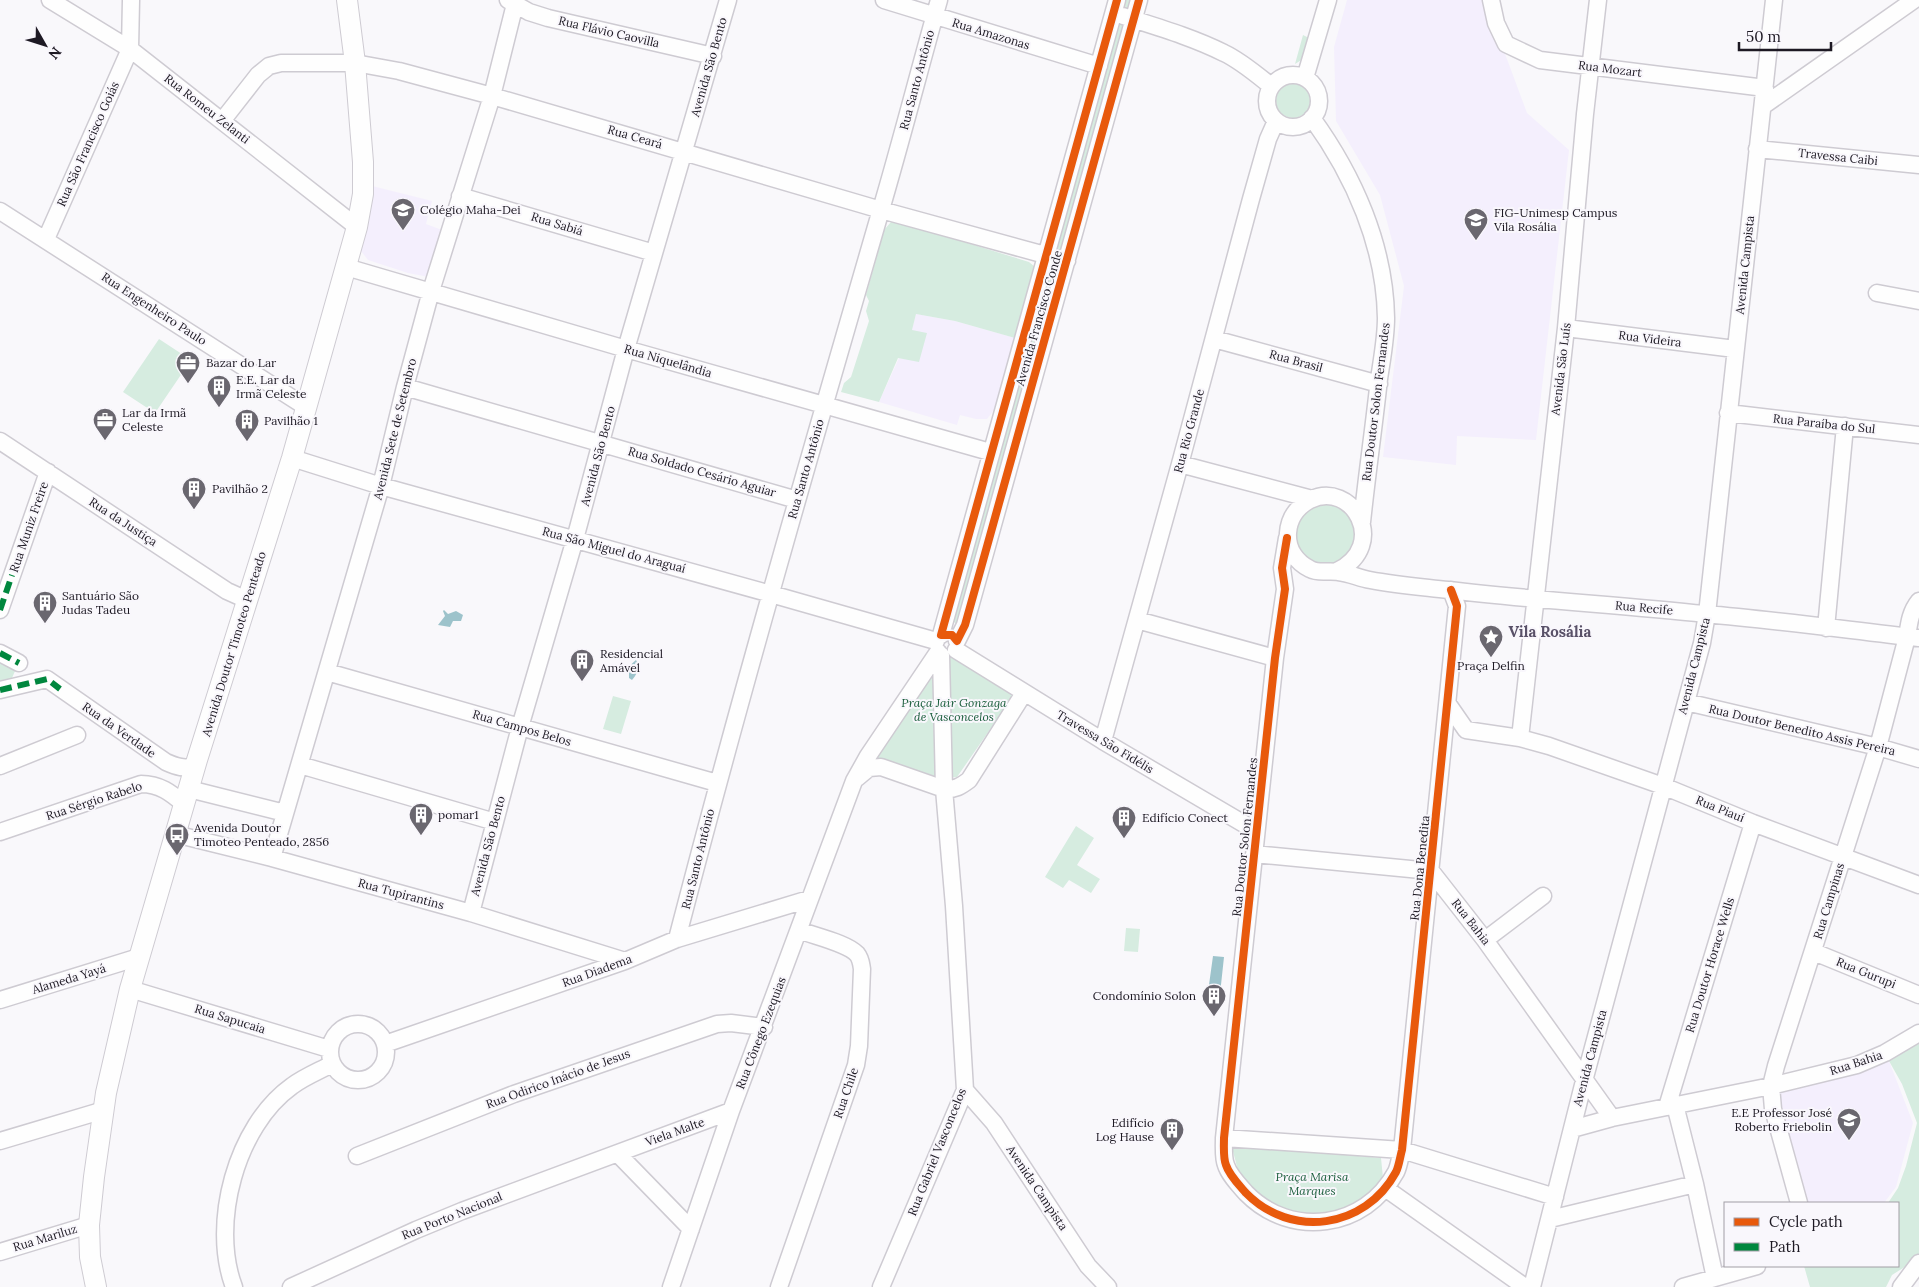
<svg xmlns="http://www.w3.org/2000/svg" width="1919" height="1287" viewBox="0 0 1919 1287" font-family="Lora,serif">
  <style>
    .built { fill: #f4effd }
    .green { fill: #d6ece0 }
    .water { fill: #9dc3cb }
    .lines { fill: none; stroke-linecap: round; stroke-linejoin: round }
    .minor-casing { stroke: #cecbd2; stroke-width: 19 }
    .major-casing { stroke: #cecbd2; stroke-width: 22 }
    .minor { stroke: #fefefe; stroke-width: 16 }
    .major { stroke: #fefefe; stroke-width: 20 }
    .quiet { stroke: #00873e; stroke-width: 6; stroke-dasharray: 12 6; stroke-linecap: butt }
    .cycleway-casing { stroke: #f9f7fc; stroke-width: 11 }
    .cycleway { stroke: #e8590c; stroke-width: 8 }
    .labels { text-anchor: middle; stroke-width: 4; stroke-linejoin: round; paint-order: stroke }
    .street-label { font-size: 12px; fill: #1d1923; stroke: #f9f7fc }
    .poi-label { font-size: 12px; fill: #1d1923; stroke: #f9f7fc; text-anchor: start }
    .park-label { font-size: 12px; font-style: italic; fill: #195d3b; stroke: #f9f7fc }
    .quarter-label { font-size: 15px; font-weight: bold; fill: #595168; stroke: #f9f7fc }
  </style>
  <rect width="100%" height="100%" fill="#f9f8fb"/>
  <path class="built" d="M1347 0H1485L1527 113 1569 150 1536 440 1457 436 1456 465 1383 457 1404 286 1380 195 1336 121 1334 47Z
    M372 186 432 201 426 224 442 230 429 277 408 273 368 260 361 251Z
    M916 314 955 321 1015 338 994 410 987 419H976L960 415 957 425 879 402 899 358 904 359Z
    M1889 1061 1913 1123 1896 1187 1884 1203H1806L1779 1094 1785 1090 1861 1073Z"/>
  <path class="green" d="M1123 0H1134L958 625 950 619Z
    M1303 35 1309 38 1303 59 1295 64Z
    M1276 101a17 17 0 1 1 34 0a17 17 0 1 1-34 0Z
    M891 222 903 223 1029 262 1035 267 1015 338 955 321 916 314 912 330 927 333 919 362 898 358 879 402 841 392 844 383 851 377 869 321 866 311 869 301 866 295 884 230Z
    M159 339 191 360 155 413 123 392Z
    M1331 500 1358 522 1353 556 1324 570 1296 554C1292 510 1291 516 1331 500Z
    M954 656 1014 695 957 777 927 780 871 761 937 659Z
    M0 658 12 665 15 671 12 678 0 683Z
    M613 696 631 701 621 734 603 729Z
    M1076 826 1094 838 1077 865 1100 879 1091 893 1069 880 1063 888 1045 877Z
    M1126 928 1140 929 1138 952 1124 951Z
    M1919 1039V1258L1892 1275 1886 1287H1810L1804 1266H1898V1203H1888L1898 1188 1906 1166 1917 1123 1902 1084 1889 1061Z
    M1231 1145 1381 1158 1383 1178C1367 1198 1338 1217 1311 1216 1306 1216 1301 1213 1296 1212 1276 1206 1258 1198 1244 1181 1237 1173 1235 1156 1231 1145Z"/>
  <path class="water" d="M444 610 448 614 456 611 463 615 461 621H453L450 627 438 625 445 616 443 611Z
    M636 660C640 668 638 673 632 680L629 678C629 670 629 665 636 660Z
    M1213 956 1224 957 1220 994 1208 992Z"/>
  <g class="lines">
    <defs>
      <path id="minor" d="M50 0 130 49 357 227
        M508 0 529 12 548 18 713 56
        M884 0 1099 66
        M1491 0 1496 23 1506 44 1540 60 1765 88
        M1123 16C1157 27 1192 37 1224 53 1241 61 1256 74 1271 86
        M1267 101a26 26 0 1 1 52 0a26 26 0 1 1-52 0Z
        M1305 78 1328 0
        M1763 106 1914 0
        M1312 118C1354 176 1385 246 1386 318 1386 338 1382 359 1379 379 1374 426 1367 474 1362 522
        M222 121 258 75 269 66 281 63H355L399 71 492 96 881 210 1067 261
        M1757 149 1919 165
        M460 196 654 253
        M0 211 306 407
        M46 239 130 49 131 0
        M346 267 626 349 990 452
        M1877 293 1919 301
        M1566 328 1735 349
        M1214 339 1379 384
        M405 387 797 500
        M1728 413 1919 435
        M0 441 227 591 247 600
        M292 458 381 486 771 594 936 641
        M1180 464 1312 499
        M1287 538 1282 568 1285 589 1275 658 1224 1138C1224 1146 1223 1158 1226 1165 1229 1175 1239 1185 1246 1193 1291 1239 1365 1229 1396 1172 1399 1166 1400 1157 1402 1150L1457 606 1451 590
        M1337 571C1390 545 1352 479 1310 500 1297 507 1289 518 1288 533 1287 549 1296 562 1310 569 1319 574 1328 570 1338 572 1349 573 1359 578 1370 580 1396 585 1422 587 1448 590 1534 600 1619 605 1705 614 1776 620 1848 630 1919 638
        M0 610 48 472
        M1137 620 1275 658
        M1826 628 1845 426
        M941 635 1117 0
        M957 641 965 625 986 550 1139 0
        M956 650 1103 741 1256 831
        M0 653 19 663
        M327 672 717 783
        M0 690 47 679 166 762C177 767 184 769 196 766
        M1686 702 1878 747 1919 759
        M1448 704 1466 730 1520 738 1549 746 1663 786 1753 823 1919 885
        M1520 738 1566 328 1585 114 1598 0
        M1103 741 1180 464 1251 199 1268 139 1276 121
        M300 765 495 822
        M0 766 77 735
        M857 778 869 768 881 767 944 789C955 790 961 786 969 780L1024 693
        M189 789 285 813
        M0 832 141 784C160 784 171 793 184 804
        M175 834 272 858 471 913 625 961
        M1254 854 1431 871 1485 940 1612 1118
        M272 858 381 486 405 387 431 291 492 96 516 0
        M471 913 520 727 575 539 626 349 728 0
        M677 939C740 696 810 454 880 213 901 142 919 71 939 0
        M1485 940 1543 896
        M1814 952 1919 995
        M130 989 329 1049
        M0 1000 139 957
        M330 1052a28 28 0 1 1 56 0a28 28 0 1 1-56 0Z
        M385 1044 625 961 677 939 809 899
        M965 1090 994 1123 1088 1266 1108 1287
        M1675 1105 1695 1184 1715 1278
        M1667 1107 1753 823
        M1572 1129 1612 1118 1771 1086 1857 1065 1885 1053 1919 1033
        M1224 1138 1402 1150 1555 1197
        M0 1141 104 1110
        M618 1154 691 1229
        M357 1156 514 1094 717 1024 731 1023 764 1027
        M1385 1188 1525 1287
        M1799 1203 1773 1109 1771 1086 1776 1066 1878 747 1907 637C1909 624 1910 612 1919 601
        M1550 1219 1695 1184
        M0 1252 89 1225
        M234 1287C210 1224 236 1126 292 1086 304 1077 319 1071 332 1064
        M291 1287 416 1230 462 1211 731 1111
        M671 1287 731 1111 854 781 868 756 938 652
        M779 1287 856 1065 859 1046 862 969C861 963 861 959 857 954 847 943 814 936 799 930
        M881 1287 965 1090 954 906 944 789 941 655
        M1532 1287 1584 1081 1702 643 1707 614 1774 0
        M1683 1287 1757 1266
        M1901 1287 1919 1263"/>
      <path id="major" d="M96 1287 90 1257 89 1225 94 1177 106 1093 130 989 197 760 292 458 357 227 363 194V162L355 63 347 0"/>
    </defs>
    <use href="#minor" class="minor-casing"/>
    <use href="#major" class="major-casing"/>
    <use href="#minor" class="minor"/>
    <use href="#major" class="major"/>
    <path class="quiet" d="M0 610 12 575
      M0 653 19 663
      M0 690 47 679 60 689"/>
    <defs>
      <path id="cycleway" d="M1117 0 941 635H952L957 641 965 625 986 550 1139 0
        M1287 538 1282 568 1285 589 1275 658 1224 1138C1224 1146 1223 1158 1226 1165 1229 1175 1239 1185 1246 1193 1291 1239 1365 1229 1396 1172 1399 1166 1400 1157 1402 1150L1457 606 1451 590"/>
    </defs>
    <use href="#cycleway" class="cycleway-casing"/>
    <use href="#cycleway" class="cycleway"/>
  </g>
  <defs>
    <symbol id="school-pin" viewBox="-11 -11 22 30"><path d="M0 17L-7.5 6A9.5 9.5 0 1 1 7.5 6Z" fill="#6a676f" stroke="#f9f7fc"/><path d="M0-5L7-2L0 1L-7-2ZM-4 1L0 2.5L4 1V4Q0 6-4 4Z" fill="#fff"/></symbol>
    <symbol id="university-pin" viewBox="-11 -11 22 30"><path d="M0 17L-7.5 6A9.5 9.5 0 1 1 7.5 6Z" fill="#6a676f" stroke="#f9f7fc"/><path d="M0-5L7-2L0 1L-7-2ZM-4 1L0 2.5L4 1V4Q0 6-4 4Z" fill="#fff"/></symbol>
    <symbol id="office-pin" viewBox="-11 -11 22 30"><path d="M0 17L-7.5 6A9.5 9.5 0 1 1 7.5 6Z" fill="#6a676f" stroke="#f9f7fc"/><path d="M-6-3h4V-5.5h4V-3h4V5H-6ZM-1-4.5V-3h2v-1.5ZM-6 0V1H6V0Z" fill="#fff"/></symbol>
    <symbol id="building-pin" viewBox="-11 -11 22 30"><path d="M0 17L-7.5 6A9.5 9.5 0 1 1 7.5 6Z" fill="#6a676f" stroke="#f9f7fc"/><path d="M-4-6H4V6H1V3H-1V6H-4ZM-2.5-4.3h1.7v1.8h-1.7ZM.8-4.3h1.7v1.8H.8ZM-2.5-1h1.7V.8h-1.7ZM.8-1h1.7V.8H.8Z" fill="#fff"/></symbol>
    <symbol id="sight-pin" viewBox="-11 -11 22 30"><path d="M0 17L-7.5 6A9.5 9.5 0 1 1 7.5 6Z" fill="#6a676f" stroke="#f9f7fc"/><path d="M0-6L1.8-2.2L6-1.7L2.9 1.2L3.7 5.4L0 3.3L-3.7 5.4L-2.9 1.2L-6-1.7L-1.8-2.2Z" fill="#fff"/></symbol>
    <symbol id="bus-pin" viewBox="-11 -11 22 30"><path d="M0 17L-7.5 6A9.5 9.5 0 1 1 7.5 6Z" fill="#6a676f" stroke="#f9f7fc"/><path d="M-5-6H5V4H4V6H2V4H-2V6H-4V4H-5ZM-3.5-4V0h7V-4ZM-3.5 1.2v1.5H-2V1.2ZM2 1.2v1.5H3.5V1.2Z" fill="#fff"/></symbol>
  </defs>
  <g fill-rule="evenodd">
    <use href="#school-pin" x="389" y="196" width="28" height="38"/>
    <use href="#university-pin" x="1462" y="206" width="28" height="38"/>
    <use href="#office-pin" x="174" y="349" width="28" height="38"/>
    <use href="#building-pin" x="205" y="373" width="28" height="38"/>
    <use href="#office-pin" x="91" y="406" width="28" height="38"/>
    <use href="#building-pin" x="233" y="407" width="28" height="38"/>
    <use href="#building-pin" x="180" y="475" width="28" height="38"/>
    <use href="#building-pin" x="31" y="589" width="28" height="38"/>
    <use href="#sight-pin" x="1477" y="623" width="28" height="38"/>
    <use href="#building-pin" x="568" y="647" width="28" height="38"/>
    <use href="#building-pin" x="407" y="801" width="28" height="38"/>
    <use href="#building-pin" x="1110" y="804" width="28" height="38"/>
    <use href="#bus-pin" x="163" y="821" width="28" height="38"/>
    <use href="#building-pin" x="1200" y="982" width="28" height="38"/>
    <use href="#school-pin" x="1835" y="1106" width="28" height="38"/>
    <use href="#building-pin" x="1158" y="1116" width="28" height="38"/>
  </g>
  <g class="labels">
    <g class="street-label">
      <text transform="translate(609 32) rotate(13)" y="4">Rua Flávio Caovilla</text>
      <text transform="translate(991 34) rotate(17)" y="4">Rua Amazonas</text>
      <text transform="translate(709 67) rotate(-74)" y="4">Avenida São Bento</text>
      <text transform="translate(1610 69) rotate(7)" y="4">Rua Mozart</text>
      <text transform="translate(917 80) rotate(-75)" y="4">Rua Santo Antônio</text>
      <text transform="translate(207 109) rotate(38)" y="4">Rua Romeu Zelanti</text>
      <text transform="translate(635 137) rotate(16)" y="4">Rua Ceará</text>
      <text transform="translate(88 144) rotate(-66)" y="4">Rua São Francisco Goiás</text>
      <text transform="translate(1838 157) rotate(6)" y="4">Travessa Caibi</text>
      <text transform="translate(557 224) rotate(17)" y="4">Rua Sabiá</text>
      <text transform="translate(1745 265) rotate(-84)" y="4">Avenida Campista</text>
      <text transform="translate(154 309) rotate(33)" y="4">Rua Engenheiro Paulo</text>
      <text transform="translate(1039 318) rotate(-74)" y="4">Avenida Francisco Conde</text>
      <text transform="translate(1650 339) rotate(7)" y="4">Rua Videira</text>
      <text transform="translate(668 361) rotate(16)" y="4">Rua Niquelândia</text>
      <text transform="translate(1296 361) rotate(15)" y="4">Rua Brasil</text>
      <text transform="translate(1561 369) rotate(-83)" y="4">Avenida São Luís</text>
      <text transform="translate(1376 402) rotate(-83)" y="4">Rua Doutor Solon Fernandes</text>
      <text transform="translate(1824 424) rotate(6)" y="4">Rua Paraíba do Sul</text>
      <text transform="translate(395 429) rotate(-76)" y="4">Avenida Sete de Setembro</text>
      <text transform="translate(1189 431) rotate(-75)" y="4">Rua Rio Grande</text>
      <text transform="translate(598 456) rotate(-75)" y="4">Avenida São Bento</text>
      <text transform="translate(806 469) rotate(-74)" y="4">Rua Santo Antônio</text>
      <text transform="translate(702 472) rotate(16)" y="4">Rua Soldado Cesário Aguiar</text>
      <text transform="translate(123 522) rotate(33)" y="4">Rua da Justiça</text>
      <text transform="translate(29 527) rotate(-71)" y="4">Rua Muniz Freire</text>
      <text transform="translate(614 550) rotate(15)" y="4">Rua São Miguel do Araguaí</text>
      <text transform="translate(1644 608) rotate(5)" y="4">Rua Recife</text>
      <text transform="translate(234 644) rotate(-73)" y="4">Avenida Doutor Timoteo Penteado</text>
      <text transform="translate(1694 666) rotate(-76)" y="4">Avenida Campista</text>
      <text transform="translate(522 728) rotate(16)" y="4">Rua Campos Belos</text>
      <text transform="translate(119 730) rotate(35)" y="4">Rua da Verdade</text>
      <text transform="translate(1802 730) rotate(13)" y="4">Rua Doutor Benedito Assis Pereira</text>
      <text transform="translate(1105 742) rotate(31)" y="4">Travessa São Fidélis</text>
      <text transform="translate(94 801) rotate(-18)" y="4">Rua Sérgio Rabelo</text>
      <text transform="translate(1720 809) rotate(22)" y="4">Rua Piauí</text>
      <text transform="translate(1245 837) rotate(-84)" y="4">Rua Doutor Solon Fernandes</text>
      <text transform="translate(488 846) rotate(-75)" y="4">Avenida São Bento</text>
      <text transform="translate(698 859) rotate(-76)" y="4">Rua Santo Antônio</text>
      <text transform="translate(1420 868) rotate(-84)" y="4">Rua Dona Benedita</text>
      <text transform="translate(401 894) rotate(15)" y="4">Rua Tupirantins</text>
      <text transform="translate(1829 901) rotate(-73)" y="4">Rua Campinas</text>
      <text transform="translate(1471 922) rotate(52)" y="4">Rua Bahia</text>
      <text transform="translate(1710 965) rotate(-73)" y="4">Rua Doutor Horace Wells</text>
      <text transform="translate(597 971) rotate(-20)" y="4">Rua Diadema</text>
      <text transform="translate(1866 973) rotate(22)" y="4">Rua Gurupi</text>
      <text transform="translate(69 979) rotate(-17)" y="4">Alameda Yayá</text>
      <text transform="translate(230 1019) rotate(17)" y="4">Rua Sapucaia</text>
      <text transform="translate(761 1033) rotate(-69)" y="4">Rua Cônego Ezequias</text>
      <text transform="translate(1590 1058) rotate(-75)" y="4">Avenida Campista</text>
      <text transform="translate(1856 1063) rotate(-18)" y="4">Rua Bahia</text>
      <text transform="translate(558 1079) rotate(-20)" y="4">Rua Odirico Inácio de Jesus</text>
      <text transform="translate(846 1093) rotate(-71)" y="4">Rua Chile</text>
      <text transform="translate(675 1132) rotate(-20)" y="4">Viela Malte</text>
      <text transform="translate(937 1152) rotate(-68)" y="4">Rua Gabriel Vasconcelos</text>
      <text transform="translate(1037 1188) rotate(56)" y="4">Avenida Campista</text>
      <text transform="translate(452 1216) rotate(-22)" y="4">Rua Porto Nacional</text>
      <text transform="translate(45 1238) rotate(-17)" y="4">Rua Mariluz</text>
    </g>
    <g class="poi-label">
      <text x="420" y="214">Colégio Maha-Dei</text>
      <text x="1494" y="217">FIG-Unimesp Campus<tspan x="1494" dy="14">Vila Rosália</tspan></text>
      <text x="206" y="367">Bazar do Lar</text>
      <text x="236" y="384">E.E. Lar da<tspan x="236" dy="14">Irmã Celeste</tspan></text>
      <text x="122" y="417">Lar da Irmã<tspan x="122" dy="14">Celeste</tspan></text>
      <text x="264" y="425">Pavilhão 1</text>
      <text x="212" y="493">Pavilhão 2</text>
      <text x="62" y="600">Santuário São<tspan x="62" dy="14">Judas Tadeu</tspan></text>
      <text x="600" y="658">Residencial<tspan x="600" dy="14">Amável</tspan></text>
      <text x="1491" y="670" text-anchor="middle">Praça Delfin</text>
      <text x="438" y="819">pomar1</text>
      <text x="1142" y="822">Edifício Conect</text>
      <text x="194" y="832">Avenida Doutor<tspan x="194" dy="14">Timoteo Penteado, 2856</tspan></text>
      <text x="1196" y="1000" text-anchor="end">Condomínio Solon</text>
      <text x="1832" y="1117" text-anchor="end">E.E Professor José<tspan x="1832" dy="14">Roberto Friebolin</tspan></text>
      <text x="1154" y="1127" text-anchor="end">Edifício<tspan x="1154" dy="14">Log Hause</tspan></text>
    </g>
    <g class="park-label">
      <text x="954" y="707">Praça Jair Gonzaga<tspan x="954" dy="14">de Vasconcelos</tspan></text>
      <text x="1312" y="1181">Praça Marisa<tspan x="1312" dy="14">Marques</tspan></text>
    </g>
    <g class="quarter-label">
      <text x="1550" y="637">Vila Rosália</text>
    </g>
  </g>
  <rect x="1724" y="1202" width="175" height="65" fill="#f9f7fc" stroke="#a19ea5"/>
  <rect x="1734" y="1218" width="25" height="8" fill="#e8590c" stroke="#a19ea5"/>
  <text x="1769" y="1227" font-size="15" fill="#1d1923">Cycle path</text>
  <rect x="1734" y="1243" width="25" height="8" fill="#00873e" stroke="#a19ea5"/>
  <text x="1769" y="1252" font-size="15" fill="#1d1923">Path</text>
  <g transform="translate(45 45) rotate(129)" stroke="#f9f7fc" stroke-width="4" paint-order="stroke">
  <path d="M0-4L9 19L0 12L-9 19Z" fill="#1d1923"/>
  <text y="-8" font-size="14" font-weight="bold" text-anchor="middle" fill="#1d1923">N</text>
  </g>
  <path d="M1739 42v8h92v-8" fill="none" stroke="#1d1923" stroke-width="2.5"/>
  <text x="1746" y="42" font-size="15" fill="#1d1923" stroke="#f9f7fc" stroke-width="4" paint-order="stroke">50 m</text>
</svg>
